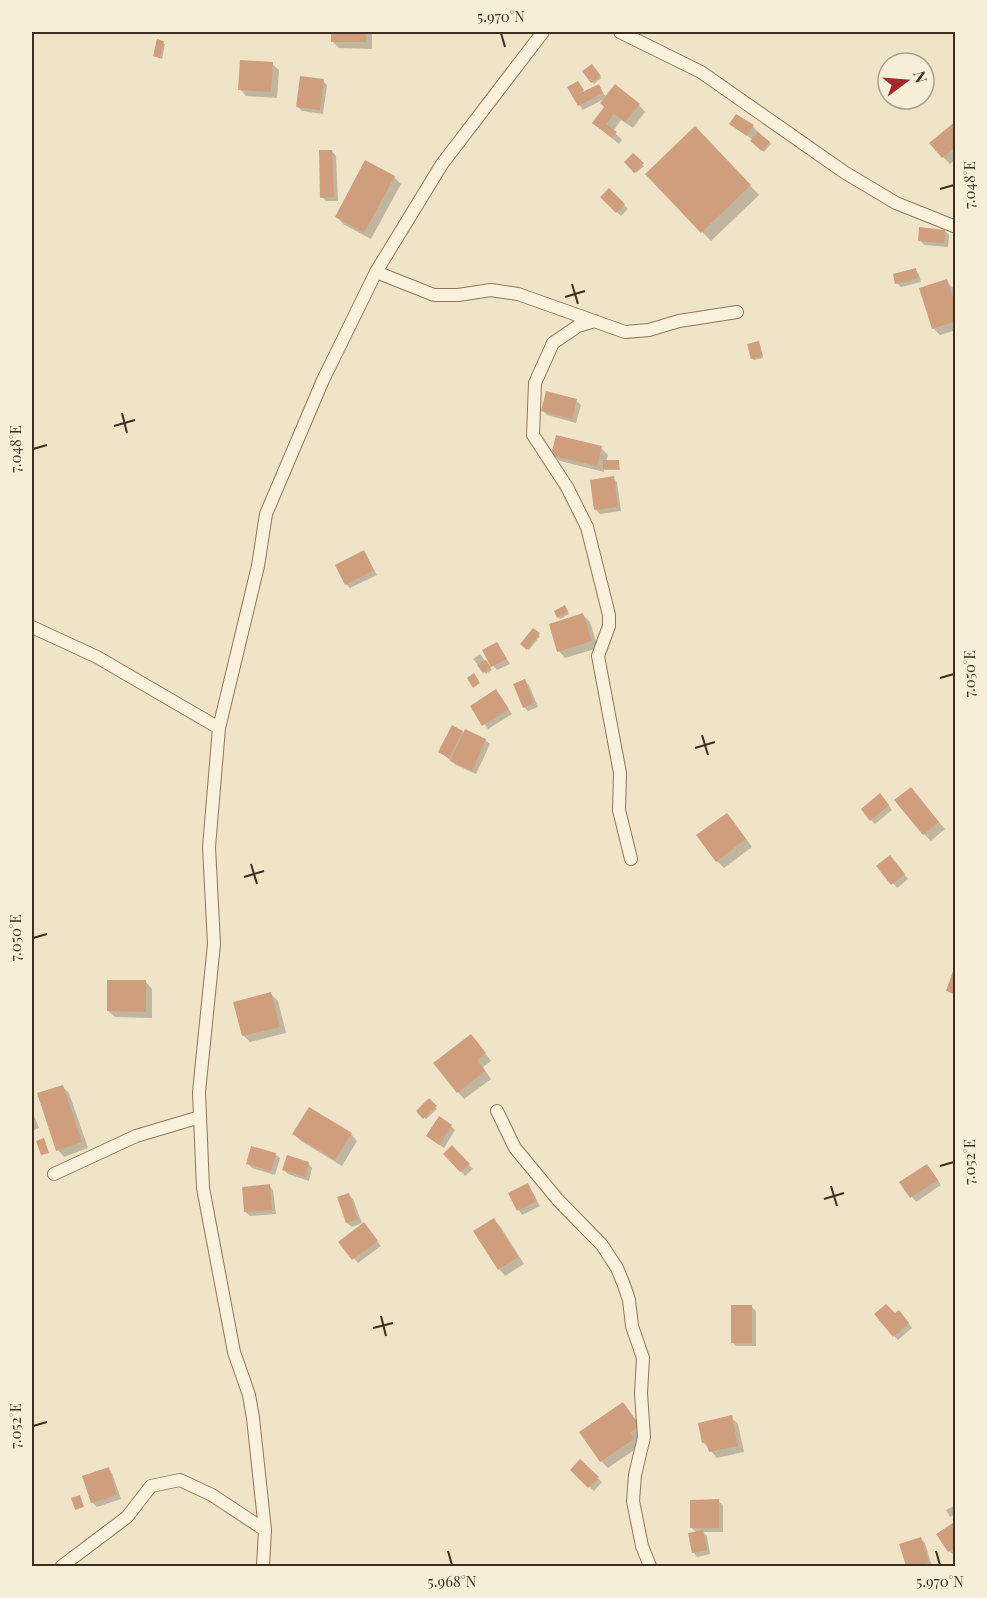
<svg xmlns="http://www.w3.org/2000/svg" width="987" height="1598" viewBox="0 0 987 1598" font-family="'Playfair Display',serif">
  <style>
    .shadow { fill: #0003 }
    .building { fill: #cf9f7d }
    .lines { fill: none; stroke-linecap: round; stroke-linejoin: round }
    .street-casing { stroke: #8d765c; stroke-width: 14 }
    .street { stroke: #faf1dc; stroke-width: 12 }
    .ticks { fill: none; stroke: #3d2e20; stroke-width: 2 }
    .neatline { fill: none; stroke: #3d2e20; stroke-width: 2 }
    .ticks-label { font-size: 15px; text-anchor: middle; fill: #3d2e20 }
  </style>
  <rect width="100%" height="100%" fill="#f0e4c8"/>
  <path class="shadow" d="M332 32H372V49L339 48 332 41Z
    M158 41 165 44 162 59 154 56Z
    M272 64 279 70 277 98 246 96 240 89Z
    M593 67 601 78 594 84 592 82Z
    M323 81 327 85 323 114 302 111 298 107Z
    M580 84 584 93 598 86 606 97 639 105 645 112 633 128 621 120 613 131 622 140 619 144 601 129 606 98 583 110 573 96Z
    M956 122V159L950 164 943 157Z
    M731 124 753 127 771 144 764 152 752 141 753 140Z
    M704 137 759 195 711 241 647 174Z
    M332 151 336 156 338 201H326L322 197Z
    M633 155 644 166 636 173 626 162Z
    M394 177 401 184 371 239 343 224 337 217Z
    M609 190 628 209 621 216 602 197Z
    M945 231 949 235 948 247 924 245 920 240Z
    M915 270 919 274 921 282 901 287 897 283Z
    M946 281 953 288 956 295V330L940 335 933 328Z
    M758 343 763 358 754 360 752 358Z
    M576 401 581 405 576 423 547 415 543 411Z
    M601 448 608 455 606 462H619L620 470H604V472L560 461 553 454Z
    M613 478 617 482 621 511 600 514 596 510Z
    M363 552 377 575 350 588 346 584Z
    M567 609 569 614 560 619 558 617Z
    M583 615 590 622 598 648 565 658 559 651Z
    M533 630 540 636 529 650 522 644Z
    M497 644 510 664 497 670 493 666Z
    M480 654 492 670 486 674 473 659Z
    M524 681 529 685 538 707 528 711 524 707Z
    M496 691 512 714 488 729 472 706Z
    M462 732 485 740 490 744 476 774 456 765 440 752Z
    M917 796 945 829 931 841 924 834Z
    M884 799 892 810 875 824 871 820Z
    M733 821 752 847 724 868 717 861Z
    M894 861 908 879 897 888 879 866Z
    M146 982 152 989V1018L115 1017 108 1011Z
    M271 994 278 1001 286 1033 250 1042 243 1035Z
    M477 1042 491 1061 483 1067 491 1079 464 1099 458 1092Z
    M62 1086 69 1093 88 1148 64 1157 58 1150Z
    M429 1100 437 1109 426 1119 418 1111Z
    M32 1111 39 1128 32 1131Z
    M451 1126 455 1130 444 1148 433 1140Z
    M294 1134H351L357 1141 342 1166 301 1141Z
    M452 1147 473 1169 465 1176 445 1154Z
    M275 1154 280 1158 275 1175 252 1168 248 1164Z
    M308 1163 312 1168 309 1181 288 1174 284 1170Z
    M931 1170 941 1185 916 1202 901 1183Z
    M528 1185 540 1206 522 1215 510 1194Z
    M269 1186 273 1190 276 1214 250 1216 245 1212Z
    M349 1195 353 1199 362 1223 352 1227 347 1223 339 1198Z
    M493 1219 500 1226 524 1264 505 1276 499 1269Z
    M368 1229 381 1246 358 1263 341 1242Z
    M752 1307 756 1311V1346H736L732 1342Z
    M895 1315 903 1316 912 1328 898 1340 894 1336Z
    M623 1404 646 1433 636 1440 640 1446 608 1468 601 1461Z
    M731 1417 738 1424 744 1452 717 1458 703 1442Z
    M580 1461 602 1482 594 1491 572 1470Z
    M108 1469 112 1473 121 1499 97 1507 92 1502Z
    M718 1501 723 1505V1532H703L707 1536 710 1554 697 1557 693 1552 697 1533 692 1528Z
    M956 1505V1514L950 1517 946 1510Z
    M956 1523V1554L954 1555 949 1551Z
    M920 1538 925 1543 932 1566H908L901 1545Z"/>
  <path class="building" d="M331 32H366V42H331Z
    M157 39 164 41 160 58 153 56Z
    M240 60 273 62 271 92 238 90Z
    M592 64 601 76 591 83 582 71Z
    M300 76 324 79 320 110 296 107Z
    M578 81 584 90 576 95 599 84 603 93 578 106 567 87Z
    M615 84 640 104 625 122 614 114 606 124 617 132 612 138 592 123 604 107 600 103Z
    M736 114 754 125 747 136 729 124Z
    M956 121V147L942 158 929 143Z
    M695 126 751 185 701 233 645 174Z
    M758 132 770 142 762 151 750 141Z
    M319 150H332L334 197 320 198Z
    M633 153 644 163 634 173 624 162Z
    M365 160 395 176 364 233 335 217Z
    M609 188 625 204 616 213 600 197Z
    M919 227 945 230 944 243 918 241Z
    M916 268 918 278 895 284 893 274Z
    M947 279 956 307V321L932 329 919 288Z
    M759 341 763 356 751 359 747 344Z
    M546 391 577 399 572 419 541 411Z
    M556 435 602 446 597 466 551 455Z
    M603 460H619V469H603Z
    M614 476 618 507 594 510 590 480Z
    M364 550 374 570 345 585 335 565Z
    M565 605 568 612 557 618 554 611Z
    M583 613 592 641 557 652 549 624Z
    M533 628 540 633 527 650 520 644Z
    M497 642 507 659 491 667 482 650Z
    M486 660 491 667 483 673 477 665Z
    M474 673 480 683 473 688 467 678Z
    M525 679 534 703 523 708 513 684Z
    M496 689 509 709 482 726 470 706Z
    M452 725 463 731 449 758 438 752Z
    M465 729 486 739 472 771 450 761Z
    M911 787 939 822 923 835 894 800Z
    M880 793 889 805 870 821 861 809Z
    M727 813 746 839 716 862 696 835Z
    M890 855 905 874 891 885 876 866Z
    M953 971 956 972V995L946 991Z
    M107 980H146V1012L107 1011Z
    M271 992 280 1027 242 1036 233 1002Z
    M471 1034 486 1053 477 1060 485 1071 457 1093 433 1063Z
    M63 1085 82 1142 56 1151 37 1093Z
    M429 1098 437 1106 423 1119 416 1111Z
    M309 1107 352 1133 335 1160 292 1134Z
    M439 1116 452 1125 439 1145 426 1136Z
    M44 1138 49 1153 41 1155 36 1141Z
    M452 1145 470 1164 460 1172 443 1154Z
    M251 1146 276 1153 271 1171 246 1164Z
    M287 1155 309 1162 305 1177 282 1170Z
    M927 1164 938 1180 910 1198 899 1182Z
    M528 1183 537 1201 517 1211 508 1193Z
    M270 1184 272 1210 244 1212 242 1187Z
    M349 1193 358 1219 346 1223 337 1197Z
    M494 1218 518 1257 498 1270 473 1231Z
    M364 1222 378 1241 352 1260 338 1242Z
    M886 1304 895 1313 899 1310 909 1323 893 1337 874 1314Z
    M731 1305H752V1343H731Z
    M623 1402 640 1426 630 1433 634 1439 600 1462 579 1432Z
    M732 1415 738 1446 709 1452 706 1442 702 1443 698 1423Z
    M580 1459 599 1477 588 1488 570 1470Z
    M109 1467 117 1495 91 1503 82 1476Z
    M80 1495 84 1507 75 1510 71 1498Z
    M719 1499V1528H690V1500Z
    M956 1521V1547L948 1552 936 1534Z
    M703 1530 707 1550 692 1553 688 1533Z
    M921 1537 929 1563 918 1566H906L899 1544Z"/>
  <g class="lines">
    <defs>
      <path id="street" d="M620 32 701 72 844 172 896 203 956 227
        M376 272 434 295H458L491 290 518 294 625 332 649 330 679 321 737 312
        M595 321 578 326 553 343 535 383 533 435 567 487 587 527 609 615V626L598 656 620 773 619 810 631 859
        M32 627 97 657 219 728
        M497 1111 515 1148 558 1200 602 1245 617 1268 624 1285 629 1300 632 1326 643 1358 641 1393 644 1437 635 1475 633 1501 642 1546 650 1566
        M54 1174 136 1136 200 1117
        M62 1566 127 1517 151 1486 180 1480 212 1495 265 1530
        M263 1566 265 1530 253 1418 249 1395 234 1352 203 1188 199 1092 214 944 209 847 219 728 258 566 266 514 323 380 376 272 442 164 543 32"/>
    </defs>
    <use href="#street" class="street-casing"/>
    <use href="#street" class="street"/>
  </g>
  <path class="ticks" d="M501 33 505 47M940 189 954 185M572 284 578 304M565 297 585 291M122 413 127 433M114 426 135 420M33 449 47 445M940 678 954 674M702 735 708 755M695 748 715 742M251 864 257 884M244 877 264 871M33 938 47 934M940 1166 954 1162M831 1186 837 1206M824 1199 844 1193M381 1316 386 1336M373 1328 393 1323M33 1426 47 1422M448 1551 452 1565M936 1551 940 1565"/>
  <rect width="987" height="1598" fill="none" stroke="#f7eed8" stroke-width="66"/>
  <g transform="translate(906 81) rotate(74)"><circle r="28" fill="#f7eed8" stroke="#ada18e" stroke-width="1.5"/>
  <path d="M0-4.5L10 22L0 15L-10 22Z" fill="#9e2a2b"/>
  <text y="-9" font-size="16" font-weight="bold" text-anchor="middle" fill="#3d2e20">N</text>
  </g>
  <rect x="33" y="33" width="921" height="1532" class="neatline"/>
  <g class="ticks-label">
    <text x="501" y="22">5.970°N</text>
    <text transform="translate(970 185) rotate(-90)" y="5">7.048°E</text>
    <text transform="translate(16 449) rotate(-90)" y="5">7.048°E</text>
    <text transform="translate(970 674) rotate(-90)" y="5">7.050°E</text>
    <text transform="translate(16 938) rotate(-90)" y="5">7.050°E</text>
    <text transform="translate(970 1162) rotate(-90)" y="5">7.052°E</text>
    <text transform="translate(16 1426) rotate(-90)" y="5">7.052°E</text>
    <text x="452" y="1587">5.968°N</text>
    <text x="940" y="1587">5.970°N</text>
  </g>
</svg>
